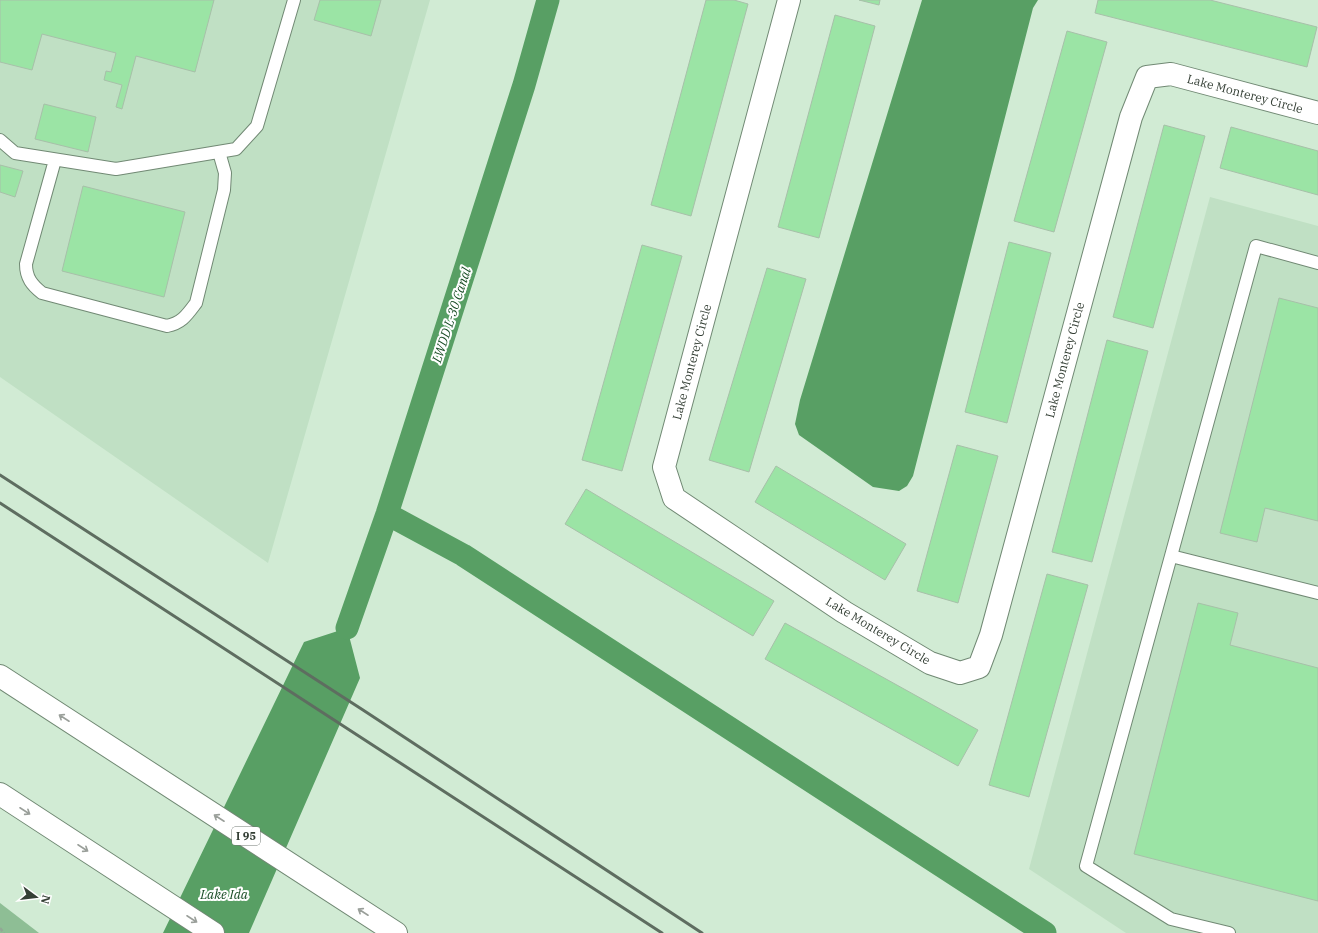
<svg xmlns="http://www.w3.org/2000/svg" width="1318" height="933" viewBox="0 0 1318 933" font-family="'IBM Plex Serif',serif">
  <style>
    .built { fill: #c0e0c4 }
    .green { fill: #8ebe95 }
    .water { fill: #589f64 }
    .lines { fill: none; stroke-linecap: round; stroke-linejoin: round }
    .canal { stroke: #589f64; stroke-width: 23 }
    .building { fill: #9be4a5; stroke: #a7c0a9 }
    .lane-casing { stroke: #718974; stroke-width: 14 }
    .street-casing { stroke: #718974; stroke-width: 24 }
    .highway-casing { stroke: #718974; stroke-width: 24 }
    .path { stroke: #93a796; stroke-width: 2.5; stroke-dasharray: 4 2; stroke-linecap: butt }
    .lane { stroke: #fff; stroke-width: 12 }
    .street { stroke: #fff; stroke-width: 22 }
    .highway { stroke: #fff; stroke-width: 22 }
    .rail { stroke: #5e6d60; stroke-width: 3 }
    .oneway { stroke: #9a9f9a }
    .labels { text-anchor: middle; stroke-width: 4; stroke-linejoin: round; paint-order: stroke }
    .shield { fill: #fff; stroke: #717972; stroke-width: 1 }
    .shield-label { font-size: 11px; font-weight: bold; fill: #343f35 }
    .street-label { font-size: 12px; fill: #343f35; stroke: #fff }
    .water-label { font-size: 13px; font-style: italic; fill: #174b23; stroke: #fff }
  </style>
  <rect width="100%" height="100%" fill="#d1ebd4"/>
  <path class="built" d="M0 0H430L268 563 0 377Z
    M1210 197 1318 226V933H1126L1029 869Z"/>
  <path class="green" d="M0 903 39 933H0Z"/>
  <path class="water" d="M922 0H1038L1033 8 913 476 907 486 899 491 873 487 799 435 795 424 800 400Z
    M347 628 360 678 249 933H163L304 642Z"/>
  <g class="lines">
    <path class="canal" d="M387 514 463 555 1045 933
      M347 628 387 514 524 85 548 0"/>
  </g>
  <path class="building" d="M0 0H214L195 72 136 56 122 109 116 107 122 85 104 80 106 71 111 72 116 53 42 34 32 70 0 62Z
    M320 0H381L371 36 314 20Z
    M706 0H734L748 4 691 216 651 205Z
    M859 0H880L879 5Z
    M1098 0H1210L1317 27 1307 67 1095 13Z
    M835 15 875 26 819 238 778 227Z
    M1067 31 1107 42 1054 232 1014 221Z
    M44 104 96 117 88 152 35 139Z
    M1164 125 1205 136 1153 328 1113 317Z
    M1231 127 1318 151V195L1220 168Z
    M0 165 23 171 15 197 0 192Z
    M83 186 185 212 164 297 62 271Z
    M1009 242 1051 253 1007 423 965 412Z
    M642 245 682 256 622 471 582 460Z
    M767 268 806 279 749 472 709 460Z
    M1279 298 1318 308V521L1265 508 1257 542 1220 533Z
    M1107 340 1148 351 1092 562 1052 552Z
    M957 445 998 456 958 603 917 591Z
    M776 466 906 544 885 580 755 502Z
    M586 489 774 601 753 636 565 524Z
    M1047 574 1088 585 1029 797 989 785Z
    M1198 603 1238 613 1230 645 1318 668V901L1134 854Z
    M785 623 978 730 958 766 765 659Z"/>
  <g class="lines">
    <defs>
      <path id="lane" d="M0 140 15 153 116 169 236 149 257 126 294 0
        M55 160 26 264C26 278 32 285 42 293L167 326C182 323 187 315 196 303L224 190 225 173 219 152
        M1171 556 1318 593
        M1229 933 1171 919 1086 866 1256 246 1318 263"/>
      <path id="street" d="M789 0 664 467 674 498 844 612 930 663 960 673 979 667 991 635 1131 117 1147 77 1171 74 1318 113"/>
      <path id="highway" d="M0 676 396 933
        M0 794 213 933"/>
    </defs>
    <use href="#lane" class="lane-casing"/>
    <use href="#street" class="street-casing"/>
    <use href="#highway" class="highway-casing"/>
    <path class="path" d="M0 928 4 933"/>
    <use href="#lane" class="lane"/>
    <use href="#street" class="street"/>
    <use href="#highway" class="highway"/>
    <path class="rail" d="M0 475 363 710 702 933
      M0 503 662 933"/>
  </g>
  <defs><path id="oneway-shaft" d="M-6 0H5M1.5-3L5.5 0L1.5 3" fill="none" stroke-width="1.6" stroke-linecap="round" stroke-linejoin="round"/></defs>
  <g class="oneway">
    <use href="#oneway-shaft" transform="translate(64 718) rotate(-147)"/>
    <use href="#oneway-shaft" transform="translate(25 811) rotate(33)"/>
    <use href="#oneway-shaft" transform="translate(219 818) rotate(-147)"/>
    <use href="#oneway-shaft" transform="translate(83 848) rotate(33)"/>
    <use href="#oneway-shaft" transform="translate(363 912) rotate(-147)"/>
    <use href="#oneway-shaft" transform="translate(192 919) rotate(33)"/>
  </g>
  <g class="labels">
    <rect class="shield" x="232" y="827" width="28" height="18" rx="3"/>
    <g class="shield-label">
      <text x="246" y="840">I 95</text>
    </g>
    <g class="street-label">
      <text transform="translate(1245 94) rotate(15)" y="4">Lake Monterey Circle</text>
      <text transform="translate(1065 360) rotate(-75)" y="4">Lake Monterey Circle</text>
      <text transform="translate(692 362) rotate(-75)" y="4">Lake Monterey Circle</text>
      <text transform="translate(878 631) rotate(31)" y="4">Lake Monterey Circle</text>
    </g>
    <g class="water-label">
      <text transform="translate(451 315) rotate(-72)" y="5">LWDD L-30 Canal</text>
      <text x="224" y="899">Lake Ida</text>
    </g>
  </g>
  <g transform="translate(36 897) rotate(105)" stroke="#ffffff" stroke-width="3" paint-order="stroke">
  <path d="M0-3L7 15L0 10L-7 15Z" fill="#343f35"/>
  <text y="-6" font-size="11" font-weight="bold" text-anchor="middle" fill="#343f35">N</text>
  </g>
</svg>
